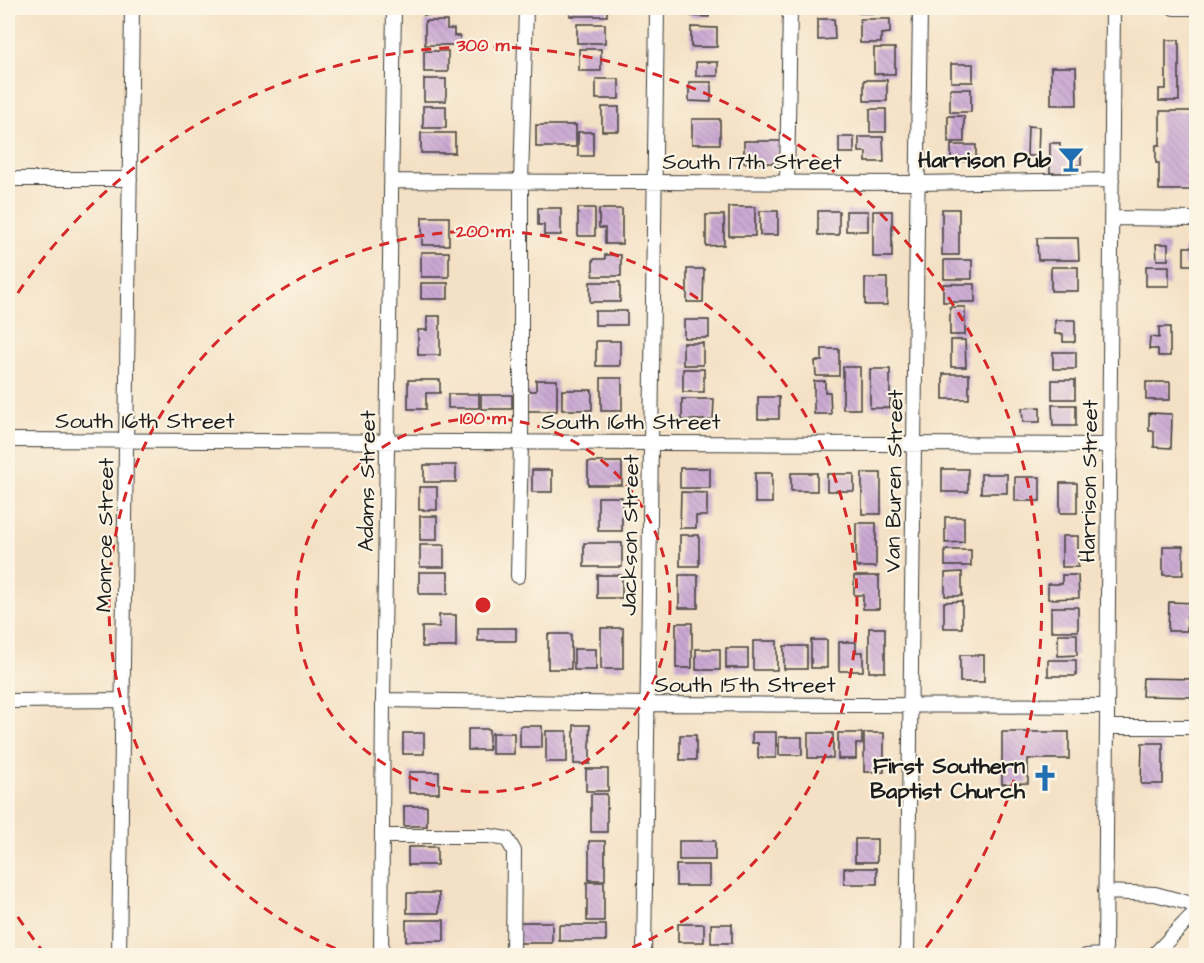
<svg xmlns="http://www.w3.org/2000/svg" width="1204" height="963" viewBox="0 0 1204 963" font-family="'Architects Daughter',sans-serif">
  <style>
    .building { fill: url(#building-back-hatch) }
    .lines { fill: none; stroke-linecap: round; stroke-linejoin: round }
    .minor-casing { stroke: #3c3a35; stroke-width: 16 }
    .minor { stroke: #fff; stroke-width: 14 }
    .ring { fill: none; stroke: #d62828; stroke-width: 3; stroke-dasharray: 10 8 }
    .labels { text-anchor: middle; stroke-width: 4.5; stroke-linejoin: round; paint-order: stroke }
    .poi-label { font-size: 22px; font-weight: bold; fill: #1c1c1c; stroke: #fcf5e5; text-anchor: end }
    .street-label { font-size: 22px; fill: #1c1c1c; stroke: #fcf5e5 }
    .centre { fill: #d62828; stroke: #fcf5e5; stroke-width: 3 }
    .ring-label { font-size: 18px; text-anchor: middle; font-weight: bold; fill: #d62828; stroke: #fcf5e5; stroke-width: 4.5; stroke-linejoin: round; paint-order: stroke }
  </style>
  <defs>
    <pattern id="building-back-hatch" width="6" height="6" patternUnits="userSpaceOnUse" patternTransform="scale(1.5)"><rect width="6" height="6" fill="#caa8d3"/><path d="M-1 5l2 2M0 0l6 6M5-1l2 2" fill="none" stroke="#ad90b5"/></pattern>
  </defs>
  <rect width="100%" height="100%" fill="#fcf5e5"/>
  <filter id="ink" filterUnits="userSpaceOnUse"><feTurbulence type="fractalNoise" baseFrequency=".0167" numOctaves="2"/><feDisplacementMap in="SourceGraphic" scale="12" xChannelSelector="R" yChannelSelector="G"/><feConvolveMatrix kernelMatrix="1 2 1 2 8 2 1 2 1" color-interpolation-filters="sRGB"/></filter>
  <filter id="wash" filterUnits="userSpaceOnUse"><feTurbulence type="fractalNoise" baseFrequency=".008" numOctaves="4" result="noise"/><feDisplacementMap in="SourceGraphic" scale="24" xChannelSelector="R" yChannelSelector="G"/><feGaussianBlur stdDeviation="1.35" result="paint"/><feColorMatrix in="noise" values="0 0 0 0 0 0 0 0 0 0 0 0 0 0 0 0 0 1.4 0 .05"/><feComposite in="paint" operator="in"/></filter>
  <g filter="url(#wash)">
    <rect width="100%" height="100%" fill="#f4e1c5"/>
    <g id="blocks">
      <path class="building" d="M424 8H452V15H424Z
        M570 8H607V16H570Z
        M692 8H709V17L691 16Z
        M859 8H880V13H859Z
        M818 19H834L835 39 818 40Z
        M860 19H890V33L881 34V43H860Z
        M425 21H447V29H454V36H460V45H425Z
        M577 24H605V43H577Z
        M691 27 717 28V47H691Z
        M1166 40H1179V101H1159V89H1166Z
        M874 48H895V74H874Z
        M579 49H601V71H579Z
        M424 51H448V72H424Z
        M696 62H718V76H696Z
        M951 64H973V82H951Z
        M1051 67H1076L1077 105H1051Z
        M424 79H446V101H424Z
        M596 79H619V99H596Z
        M864 80H887V101H864Z
        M689 82H711V102L689 101Z
        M950 89H971V112H950Z
        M423 106H446V128H423Z
        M602 107H619V131H602Z
        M870 109H886V132H870Z
        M1160 111H1196V190H1159V163H1156V145H1160Z
        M948 116H964V142H948Z
        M692 119H720V144H692Z
        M536 125H576V147H536Z
        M1028 126 1039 127 1038 156H1027Z
        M578 132H593V156H578Z
        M421 133H455V153H421Z
        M839 137H854V153H839Z
        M859 137H883L884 162H866V152H859Z
        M744 141H781L780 163H744Z
        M1050 143H1060V150H1081V165H1074V173H1050Z
        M951 145H976V161H951Z
        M729 207H755V236H729Z
        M538 208H561V235H544V225H538Z
        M578 208H595V236H578Z
        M599 209H622V244H605V228H599Z
        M942 209H959V255H942Z
        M760 211H778V235H760Z
        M818 211H839V235H818Z
        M846 211H868V231H846Z
        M873 211H892V257H873Z
        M706 215H724V245L706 246Z
        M422 217H449V245H422Z
        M1037 238H1078L1079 260H1038Z
        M1156 244H1168V260H1157Z
        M1184 247H1196V265H1184Z
        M421 252H449V277H421Z
        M605 255H621V276H593V259H605Z
        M944 260H972V279H944Z
        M1146 266H1169V286H1146Z
        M1051 267H1078V291H1051Z
        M687 269H704L703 302H687Z
        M865 278H887V305H865Z
        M590 282H620V302H590Z
        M421 283H448V299H421Z
        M943 284H975V302H943Z
        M950 307H965V335H950Z
        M595 311H627V325H595Z
        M427 316H440V355H418V330H427Z
        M684 320H709V338H684Z
        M1055 320H1075V342H1063V334H1055Z
        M1159 327H1170V356H1158V349H1149L1150 337 1159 338Z
        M951 340H965L966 367H951Z
        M596 341H620V366H596Z
        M683 343H703V365H683Z
        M822 349H839V376H816L815 361H822Z
        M1053 352H1076V369H1053Z
        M843 367H860V409H843Z
        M683 369H704V392H683Z
        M870 369H890V408H870Z
        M943 374H969V399H943Z
        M601 378H622V411H601Z
        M408 380H440V393H426V409H408Z
        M536 380H557V411H528V391H536Z
        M1052 380H1075V399H1052Z
        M814 381H825V392H830L831 414H814Z
        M1146 382H1170V400H1146Z
        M562 390H592V410H562Z
        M448 394H479V408H448Z
        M481 395H512V409H481Z
        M758 397H779V419H758Z
        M682 399H714L713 420H682Z
        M1052 405H1076V426H1053Z
        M1040 407V422H1023L1022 408Z
        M1149 413 1172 414 1171 448 1154 447V431H1149Z
        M588 462H622V485H588Z
        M424 465H456V482H424Z
        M680 468H710V488H680Z
        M942 469H968V492H942Z
        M532 470H552V492H532Z
        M755 473H772V503H755Z
        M791 473H817V491H791Z
        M862 473H881V514H862Z
        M827 474H854V491H827Z
        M981 474H1007V493H981Z
        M1015 477H1040V501H1015Z
        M1060 483H1077V513H1060Z
        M419 487H437V510H419Z
        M681 492 707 493V516H696V528H680Z
        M598 497H622V531H598Z
        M420 516H437V540H420Z
        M945 517H964V542L945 543Z
        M856 523H876V567H856Z
        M680 535H699V566H680Z
        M1062 536H1078V567H1062Z
        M584 543H622V567H584Z
        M420 545H444V567H420Z
        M1163 546H1183V575H1163Z
        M945 550H971V566H945Z
        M419 572H448V594H419Z
        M962 572V596H945V573Z
        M597 575H622V598H597Z
        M679 575H698V608H679Z
        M1062 575H1078L1079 598 1048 599V584H1062Z
        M854 576H879V609H863V595H854Z
        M962 601V628H944V602Z
        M1169 602 1196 603V616H1187V631H1168Z
        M1051 607H1078V631H1051Z
        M439 615H456V647H422V627H439Z
        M676 623H692V668H676Z
        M478 628H516V641H478Z
        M601 628H623V669H601Z
        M869 628H885V672H869Z
        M548 634H571V669H548Z
        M1058 634H1077V655L1058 656Z
        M811 640H827V668H811Z
        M753 641H777V670H753Z
        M839 642H856V652H863V671H839Z
        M784 646H807V669H784Z
        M726 648H748V668H726Z
        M574 649H596V670H574Z
        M696 649H720V670H696Z
        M960 655H984V682H960Z
        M1048 660H1076V676H1048Z
        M1143 678 1196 679V697L1142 696Z
        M574 725H590V764H574Z
        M520 726H542V747H520Z
        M468 729H489V750H468Z
        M546 731H567V762H546Z
        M752 732H776V758H758V743H752Z
        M1002 732H1069V759H1028V783L1002 784Z
        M403 733H424V754H403Z
        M492 733H514V754H492Z
        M808 733H833V758H808Z
        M838 733H862V744H856V759H838Z
        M864 733H884V772H864Z
        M680 735H696V760H680Z
        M779 737H802V755H779Z
        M1142 743H1163V784H1141Z
        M586 769H608V791H586Z
        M409 772H439V793H409Z
        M591 794H607V832H591Z
        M404 806H427V826H404Z
        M855 839H877V862H855Z
        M589 841H605V880H589Z
        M679 841H715V860H679Z
        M408 847H437V865H408Z
        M676 865H709V886H676Z
        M844 868H877V884H844Z
        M587 882H604V921H587Z
        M407 893H439V913H407Z
        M406 920H444V941H406Z
        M518 922H552V943H518Z
        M678 924H704V942H678Z
        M711 924H732V943H711Z
        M559 925H606V941H559Z"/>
    </g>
  </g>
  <g filter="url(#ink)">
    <use href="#blocks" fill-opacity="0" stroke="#3c3a35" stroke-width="1.5"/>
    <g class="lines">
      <defs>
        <path id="minor" d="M1174 8H1196
          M8 179H130
          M392 181 917 183 1112 180
          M787 182 790 8
          M1111 218 1196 219
          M8 440 1110 445
          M518 576 521 442V181L526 8
          M383 700 648 704 1107 706
          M8 701 122 700
          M1107 727H1196
          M382 836H489L507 839 514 851 513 956
          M1105 892 1155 894 1196 905
          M119 956 132 8
          M381 956 383 700 394 8
          M644 956 657 8
          M907 956 920 8
          M1086 956 1105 955
          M1105 956 1113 8
          M1153 956 1196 911"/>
      </defs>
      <use href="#minor" class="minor-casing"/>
      <use href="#minor" class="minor"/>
    </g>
  </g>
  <g class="ring">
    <circle cx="483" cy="605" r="187"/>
    <path d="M352 955A374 374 0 1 1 614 955"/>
    <path d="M45 954A560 560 0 0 1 8 902M8 308A560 560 0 1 1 921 954"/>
  </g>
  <defs>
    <symbol id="bar-bare" viewBox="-9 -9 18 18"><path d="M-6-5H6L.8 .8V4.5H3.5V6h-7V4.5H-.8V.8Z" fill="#1f6fb2" stroke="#fcf5e5" stroke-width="2.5" paint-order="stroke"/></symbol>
    <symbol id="church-bare" viewBox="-9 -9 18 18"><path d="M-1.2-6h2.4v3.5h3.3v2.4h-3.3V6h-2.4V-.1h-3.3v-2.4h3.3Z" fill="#1f6fb2" stroke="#fcf5e5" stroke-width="2.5" paint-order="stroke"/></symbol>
  </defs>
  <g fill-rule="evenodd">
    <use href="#bar-bare" x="1052" y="140" width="38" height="38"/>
    <use href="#church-bare" x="1026" y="759" width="38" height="38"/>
  </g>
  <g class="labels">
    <g class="poi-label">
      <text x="1051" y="167">Harrison Pub</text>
      <text x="1025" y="773">First Southern<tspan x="1025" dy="25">Baptist Church</tspan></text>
    </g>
    <g class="street-label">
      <text x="752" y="169">South 17th Street</text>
      <text x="145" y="428">South 16th Street</text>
      <text x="631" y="429">South 16th Street</text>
      <text transform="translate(366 481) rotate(-89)" y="8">Adams Street</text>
      <text transform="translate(893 481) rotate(-89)" y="8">Van Buren Street</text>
      <text transform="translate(1088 481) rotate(-89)" y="8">Harrison Street</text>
      <text transform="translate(104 535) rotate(-89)" y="8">Monroe Street</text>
      <text transform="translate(629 535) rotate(-89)" y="8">Jackson Street</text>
      <text x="745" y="692">South 15th Street</text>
    </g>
  </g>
  <circle cx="483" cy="605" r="9" class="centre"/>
  <g class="ring-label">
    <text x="483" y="51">300 m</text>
    <text x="483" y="237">200 m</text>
    <text x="483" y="424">100 m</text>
  </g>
  <rect width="1204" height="963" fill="none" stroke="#fcf5e5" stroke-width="30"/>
</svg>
